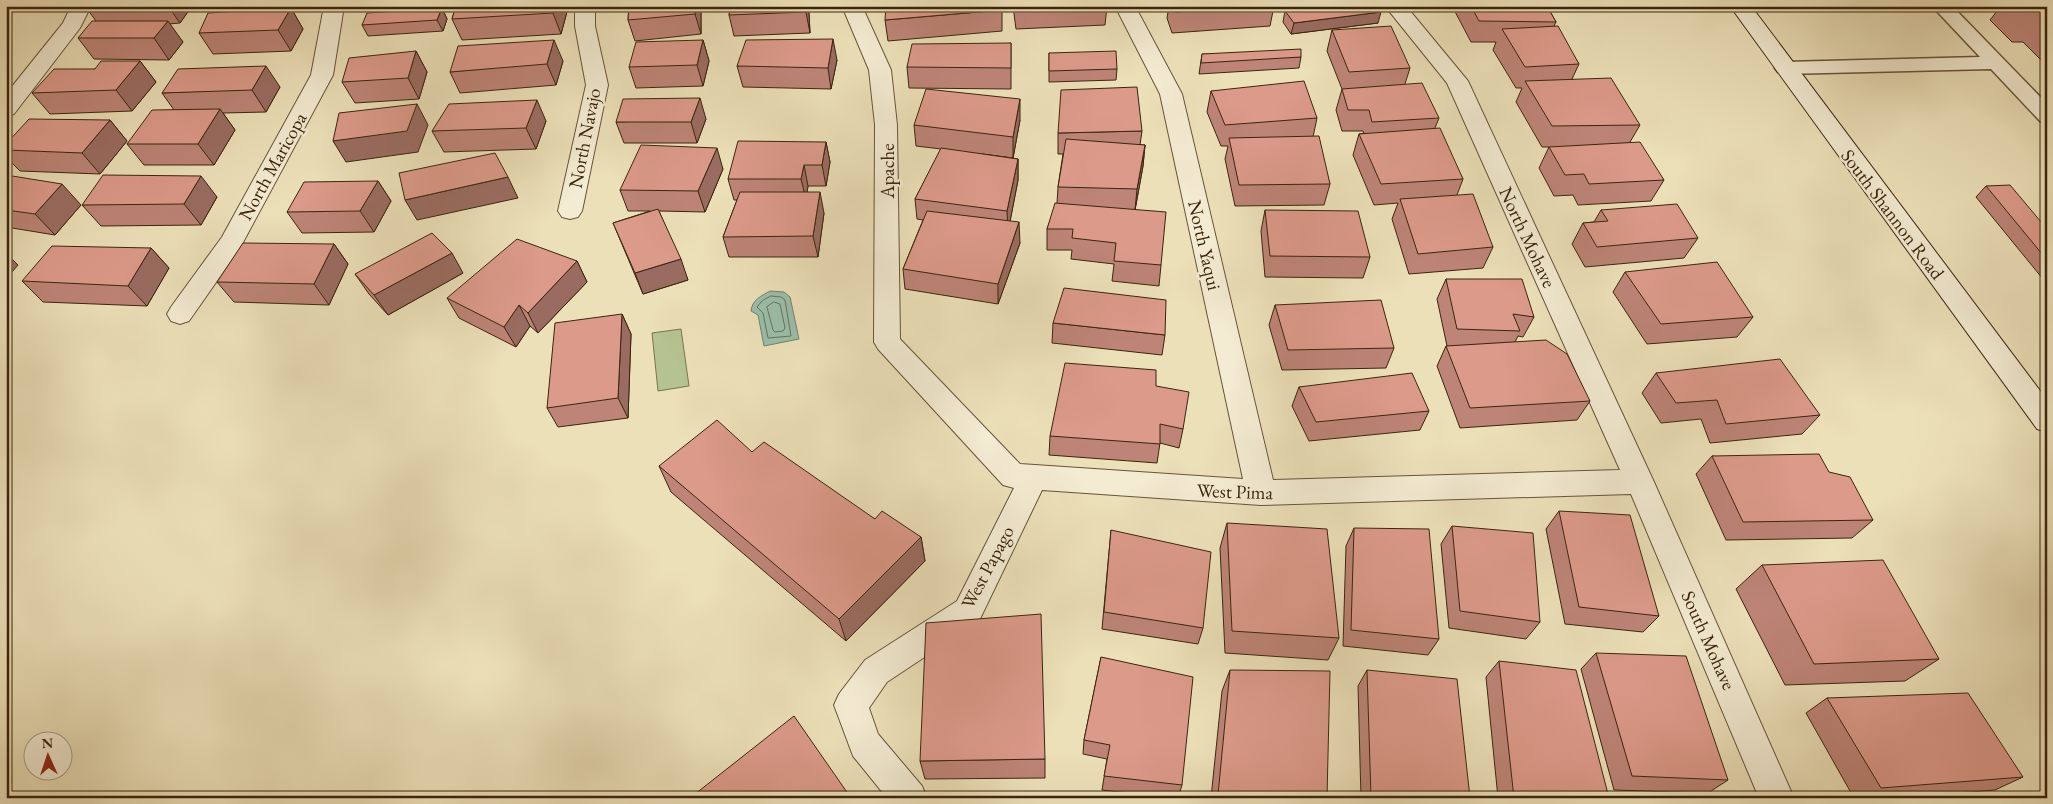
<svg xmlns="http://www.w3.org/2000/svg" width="2053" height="804" viewBox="0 0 2053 804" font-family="'EB Garamond',serif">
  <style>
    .green { fill: #b5c391; stroke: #78744f }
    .water { fill: #9abeaa; stroke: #74816b }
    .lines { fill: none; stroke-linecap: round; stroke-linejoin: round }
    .shore { stroke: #6a725c; stroke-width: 1 }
    .lane-casing { stroke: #675438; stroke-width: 3 }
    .street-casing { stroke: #675438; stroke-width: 2 }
    .secondary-casing { stroke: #3b250d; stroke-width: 2 }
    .lane { fill: #f3ebd2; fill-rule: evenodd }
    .street { fill: #f3ebd2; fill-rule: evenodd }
    .secondary { fill: #f3ebd2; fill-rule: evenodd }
    .wall { fill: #bd8477; stroke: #3b250d }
    .shaded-wall { fill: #9a6c61; stroke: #3b250d }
    .building { fill: #dc9a8a; stroke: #3b250d }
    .labels { text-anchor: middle; stroke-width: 4.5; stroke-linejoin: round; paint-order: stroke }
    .street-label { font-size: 19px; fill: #3b250d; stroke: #f3ebd2 }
  </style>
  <rect width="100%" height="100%" fill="#ece0b9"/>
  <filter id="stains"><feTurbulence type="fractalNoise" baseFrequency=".004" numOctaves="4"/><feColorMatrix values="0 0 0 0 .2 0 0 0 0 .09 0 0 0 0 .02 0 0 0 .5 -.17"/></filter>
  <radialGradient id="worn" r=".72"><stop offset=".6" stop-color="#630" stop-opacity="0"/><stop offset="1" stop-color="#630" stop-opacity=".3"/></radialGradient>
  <path class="green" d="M681 329 689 386 658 391 652 333Z"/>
  <path class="water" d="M770 291 784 292 790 297 799 339 764 346 758 315 751 311C752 300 761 296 770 291Z"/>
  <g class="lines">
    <path class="shore" d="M771 296 781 297 785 300 791 336 768 338 763 313 757 307 762 301Z
      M774 302 780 304 785 328 783 331 775 332 773 330 767 307Z"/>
    <defs>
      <path id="lane" d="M1932 6H1952L2047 104V122L2040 121 1991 69 1785 74 1778 72 1775 68 1778 64 1785 62 1980 57Z"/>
      <path id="street" d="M71 6H91L80 28 14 114 6 116V94L63 23Z
        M324 6H344L333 75 240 248 189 321 180 324 171 321 167 314 171 307 222 237 311 75Z
        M575 6H595V26L608 85 582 211 578 217 570 219 562 217 558 211 586 85 575 26Z
        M842 6H862L891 70 897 125 900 339 1020 464 1243 479 1160 94 1115 6H1135L1182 94 1273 480 1620 470 1447 83 1385 6H1406L1468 81 1654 482 1794 798H1759L1631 494 1261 505 1042 490 979 621 887 682 869 708 878 734 922 786 927 798H887L853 756 834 705 839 694 865 660 957 601 1014 488 1003 485 878 349 874 342 875 125 869 70Z"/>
      <path id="secondary" d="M1730 6H1751L2047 400V432L2037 429Z"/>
    </defs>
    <use href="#lane" class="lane-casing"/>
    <use href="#street" class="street-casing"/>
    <use href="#secondary" class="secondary-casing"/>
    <use href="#lane" class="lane"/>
    <use href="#street" class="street"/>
    <use href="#secondary" class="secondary"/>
  </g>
  <path class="wall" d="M85 6H192L180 23 169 24 183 42 169 60 94 59 78 38 96 21Z
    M456 6H567L568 8 561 34 462 40 452 19Z
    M629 6H700L701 11V34L635 41 628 20Z
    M731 6H808L809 14 810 33 734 36 729 15Z
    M1013 6H1107L1105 25 1016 29Z
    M1169 6H1274L1270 26 1172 33 1167 18Z
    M1452 6H1547L1556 22 1554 26 1579 64 1572 79 1640 125 1630 142 1664 180 1651 201 1578 205 1573 195 1554 196 1539 168 1549 147H1542L1516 102 1522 88H1516L1493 50 1496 42H1471Z
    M2001 6H2047V66L2023 42H2012L1990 20Z
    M291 8 303 29 291 51 213 54 199 33Z
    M442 8 447 19 443 31 368 36 362 25Z
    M1002 10V31L888 41 885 20Z
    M1285 11 1378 23 1291 34 1283 22Z
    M1332 30 1410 68 1405 84 1439 118 1435 128 1463 179 1457 195 1493 247 1483 268 1409 274 1392 219 1398 203 1374 205 1353 155 1359 134 1364 133 1363 131H1342L1336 110 1342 89 1327 51Z
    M703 40 709 61 703 86 636 88 629 67Z
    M1011 43V89L909 88 907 67Z
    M416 51 427 72 419 99 355 103 342 82Z
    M1049 53 1117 69 1116 80 1049 82Z
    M1202 54 1301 57 1299 68 1199 74Z
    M837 60 831 89 743 87 737 66Z
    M140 61 156 82 132 111 50 114 32 93 95 69Z
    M563 61 556 85 460 93 450 72Z
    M280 87 266 112 223 113 235 130 214 165H144L127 144 174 110 162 93Z
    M1211 91 1317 118 1313 137 1330 184 1324 205 1235 206 1225 159 1228 146H1221L1207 112Z
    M706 119 697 143H624L616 122Z
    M110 120 127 141 100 174 20 171 6 157V144Z
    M1020 120 1013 158 982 154 1018 159V180L1010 221 1020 243 998 304 905 289 903 269 923 220 917 219 915 199 941 149 916 146 914 125Z
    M546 121 536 149 444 152 432 131Z
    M1142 131 1140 145H1145L1143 166 1135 210 1161 265 1159 286 1112 281 1114 264 1071 259 1072 250H1047V229L1057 203 1058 187 1063 154H1058V133Z
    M826 142 830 162 826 186H808L807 192 824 213 818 257H729L723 237 737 200H734L728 179Z
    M723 169 705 212 659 211 688 280 643 294 613 223 650 211H628L620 190Z
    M6 175 81 205 55 235 6 227Z
    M378 181 391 201 374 232 302 233 287 212Z
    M1986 186 2047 229V284L1976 197Z
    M217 197 201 225 101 226 82 205Z
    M1265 210 1370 257 1363 278 1265 277 1261 231Z
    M1601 210 1698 238 1684 258 1585 267 1572 244 1583 223 1594 222Z
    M334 244 348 264 329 305 234 302 217 282Z
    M151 248 169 268 147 306 43 302 22 281Z
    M577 261 587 282 538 333 530 326 516 347 459 318 447 298Z
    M1625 272 1753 317 1737 337 1647 344 1613 292Z
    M463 273 388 315 369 294 355 274Z
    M1446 279 1534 317 1523 337 1518 336 1515 342 1590 401 1577 420 1460 428 1437 366 1446 346H1447L1437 299Z
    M1275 305 1394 348 1386 368 1282 370 1269 325Z
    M622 314 631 334 628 418 558 427 547 408Z
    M1053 323 1165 335 1162 355 1052 343Z
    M1656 373 1820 415 1802 434 1710 443 1701 419 1661 423 1642 393Z
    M1156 386 1183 429 1179 448 1160 443 1157 463 1049 455 1050 436Z
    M1299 387 1429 411 1420 430 1309 441 1292 406Z
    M752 452 875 519 921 537 925 561 846 641 671 492 659 466Z
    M1712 456 1829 472 1873 520 1852 538 1726 540 1696 474Z
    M1559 511 1659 616 1643 632 1565 624 1546 529Z
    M1227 523 1339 638 1328 660 1225 653 1220 548Z
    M1452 526 1540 622 1526 639 1449 628 1441 544Z
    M1354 528 1439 639 1428 655 1343 646 1346 546Z
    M1111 530 1203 628 1198 644 1102 629Z
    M1762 565 1939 659 1905 681 1785 685 1736 589Z
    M1596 653 1728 780 1708 793 1614 790 1581 669Z
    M1101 657 1182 785 1178 798H1171L1102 790 1107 759 1083 754 1084 740Z
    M1499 661 1609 798H1498L1486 677Z
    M1230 670 1327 798H1211L1222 691Z
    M1367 670 1470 798H1361L1358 686Z
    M1827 698 2023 777 1995 790 1896 798H1854L1806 713Z
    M1045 759V778L925 779 920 761Z"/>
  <path class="shaded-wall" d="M168 6H192L180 23Z
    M555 6H567L568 8 561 34 553 13Z
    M696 6H700L701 11V34L695 14Z
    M806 6H808L809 14 810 33 806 12Z
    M291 8 303 29 291 51 278 30Z
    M442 8 447 19 443 31 437 20Z
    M6 12 11 18 6 22Z
    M1381 12 1378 23 1291 34 1294 23Z
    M168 21 183 42 169 60 154 38Z
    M833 39 837 60 831 89 828 68Z
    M554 40 563 61 556 85 547 64Z
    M703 40 709 61 703 86 697 65Z
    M416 51 427 72 419 99 408 78Z
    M140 61 156 82 132 111 116 90Z
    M266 66 280 87 266 112 252 90Z
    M700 98 706 119 697 143 691 122Z
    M1020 99V120L1013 158V137Z
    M537 100 546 121 536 149 526 128Z
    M417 104 428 125 418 152 346 162 333 141Z
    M220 109 235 130 214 165 198 144Z
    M110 120 127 141 100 174 82 153Z
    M826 142 830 162 826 186 822 165Z
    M1145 145 1143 166 1135 210 1137 189Z
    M717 148 723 169 705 212 698 191Z
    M1018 159V180L1008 232 1007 211Z
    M804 165 808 186 806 200 801 179Z
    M201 176 217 197 201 225 184 204Z
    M508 177 518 198 417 220 405 200Z
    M378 181 391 201 374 232 360 211Z
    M62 184 81 205 55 235 35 214Z
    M820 192 824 213 818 257 813 236Z
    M1019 222 1020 243 998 304V284Z
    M334 244 348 264 329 305 314 284Z
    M151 248 169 268 147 306 128 286Z
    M6 253 18 265 6 279Z
    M452 253 463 273 388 315 374 295Z
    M681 259 688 280 643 294 635 273Z
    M577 261 587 282 538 333 528 313Z
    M519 305 530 326 516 347 504 327Z
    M622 314 631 334 628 418 618 398Z
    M921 537 925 561 846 641 839 619Z"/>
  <path class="building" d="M456 6H555L553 13 452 19Z
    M629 6H696L695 14 628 20Z
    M731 6H806V12L729 15Z
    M886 6H1001L1002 10 885 20Z
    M1015 6H1061L1016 8Z
    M1173 6H1256L1175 12Z
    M1332 6H1376L1381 12 1294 23 1285 11Z
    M1471 6H1547L1556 22 1479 21Z
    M291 8 278 30 199 33 208 13Z
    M442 8 437 20 362 25 367 13Z
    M92 21H168L154 38H78Z
    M1391 26 1410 68 1349 72 1332 30Z
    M1558 26 1579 64 1525 67 1502 29Z
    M833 39 828 68 737 66 746 40Z
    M554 40 547 64 450 72 458 46Z
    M703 40 697 65 629 67 636 42Z
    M1011 43V68L907 67 912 44Z
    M1301 49V57L1201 63 1202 54Z
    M416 51 408 78 342 82 349 58Z
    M1116 51 1117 69 1049 71V53Z
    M101 61H140L116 90 32 93 54 69H95Z
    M266 66 252 90 162 93 178 69Z
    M1611 78 1640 125 1552 126 1525 81Z
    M1304 81 1317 118 1225 125 1211 91Z
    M1422 83 1439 118 1372 122 1369 110H1348L1342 89Z
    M1137 87 1142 131 1058 133 1061 90Z
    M926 89 1020 99 1013 137 914 125Z
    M700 98 691 122H616L623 99Z
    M537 100 526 128 432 131 449 104Z
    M417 104 407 131 333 141 339 113Z
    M220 109 198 144H127L152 110Z
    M29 119 110 120 82 153 6 150V144Z
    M1440 128 1463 179 1381 184 1359 134Z
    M1319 136 1330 184 1239 185 1229 138Z
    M1066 139 1145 145 1137 189 1058 187Z
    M738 141 826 142 822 165H804L801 179H728Z
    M1640 142 1664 180 1589 184 1584 174 1565 175 1549 147Z
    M641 145 717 148 698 191 620 190Z
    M941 148 1018 159 1007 211 915 199Z
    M495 153 508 177 405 200 399 173Z
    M6 175 62 184 35 214 6 210Z
    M103 175 201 176 184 204 82 205Z
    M378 181 360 211 287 212 304 182Z
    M2010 185 2047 229V260L1986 186Z
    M740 192H820L813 236 723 237Z
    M1473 194 1493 247 1418 254 1400 199Z
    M1055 203 1166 212 1161 265 1114 261 1116 243 1072 238 1073 229H1047Z
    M1677 204 1698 238 1597 247 1583 223 1608 221 1601 210Z
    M658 209 681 259 635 273 613 223Z
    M1265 210 1358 211 1370 257 1270 256Z
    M927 211 1019 222 998 284 903 269Z
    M432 233 452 253 374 295 355 274Z
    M517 239 577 261 528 313 519 305 504 327 447 298Z
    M243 243 334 244 314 284 217 282Z
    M52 246 151 248 128 286 22 281Z
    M1717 262 1753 317 1661 324 1625 272Z
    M1446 279H1522L1534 317 1513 314 1520 331 1457 329Z
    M1064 288 1166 300 1165 335 1053 323Z
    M1381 300 1394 348 1288 350 1275 305Z
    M622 314 618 398 547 408 555 323Z
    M1546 340 1567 354 1590 401 1470 408 1446 346Z
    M1780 359 1820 415 1726 424 1717 400 1676 403 1656 373Z
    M1065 363 1156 370V386L1189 392 1183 429 1160 424V444L1050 436Z
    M1412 373 1429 411 1316 422 1299 387Z
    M717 420 752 452 764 442 875 519 882 511 921 537 839 619 659 466Z
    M1819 454 1829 472 1850 477 1873 520 1743 522 1712 456Z
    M1559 511 1630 515 1659 616 1579 607Z
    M1227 523 1327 529 1339 638 1232 631Z
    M1452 526 1533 533 1540 622 1460 611Z
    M1354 528 1429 529 1439 639 1351 630Z
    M1111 530 1211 552 1203 628 1104 612Z
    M1883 560 1939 659 1814 664 1762 565Z
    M1041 614 1045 759 920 761 926 623Z
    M1596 653 1686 656 1728 780 1632 776Z
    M1101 657 1193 677 1182 785 1104 776 1110 745 1084 740Z
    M1499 661 1576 670 1609 798H1514Z
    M1230 670 1330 671 1327 798H1235L1218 795Z
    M1367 670 1457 679 1470 798H1379L1371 797Z
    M1968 693 2023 777 1881 788 1827 698Z
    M794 716 851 798H690Z"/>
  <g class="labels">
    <g class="street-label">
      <text transform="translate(584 138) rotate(-79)" y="7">North Navajo</text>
      <text transform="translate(272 166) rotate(-61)" y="7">North Maricopa</text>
      <text transform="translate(887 171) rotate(-90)" y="7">Apache</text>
      <text transform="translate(1893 214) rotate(53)" y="7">South Shannon Road</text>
      <text transform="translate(1528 237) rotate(65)" y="7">North Mohave</text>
      <text transform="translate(1205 245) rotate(77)" y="7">North Yaqui</text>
      <text transform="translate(1235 491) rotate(2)" y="7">West Pima</text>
      <text transform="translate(987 567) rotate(-62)" y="7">West Papago</text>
      <text transform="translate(1709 640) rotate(66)" y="7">South Mohave</text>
    </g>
  </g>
  <rect width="2053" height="804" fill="none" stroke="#ece0b9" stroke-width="25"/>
  <rect x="8" y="8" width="2038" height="789" fill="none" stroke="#3b250d" stroke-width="2.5"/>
  <rect x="12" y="12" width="2028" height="779" fill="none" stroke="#3b250d"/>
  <g transform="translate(48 756) rotate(357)"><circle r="24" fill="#f3ebd2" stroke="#a99c83"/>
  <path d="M0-4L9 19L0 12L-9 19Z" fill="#8f2418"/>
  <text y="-8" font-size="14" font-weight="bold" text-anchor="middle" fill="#3b250d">N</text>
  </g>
  <rect width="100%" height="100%" filter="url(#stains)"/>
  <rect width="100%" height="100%" fill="url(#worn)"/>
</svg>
